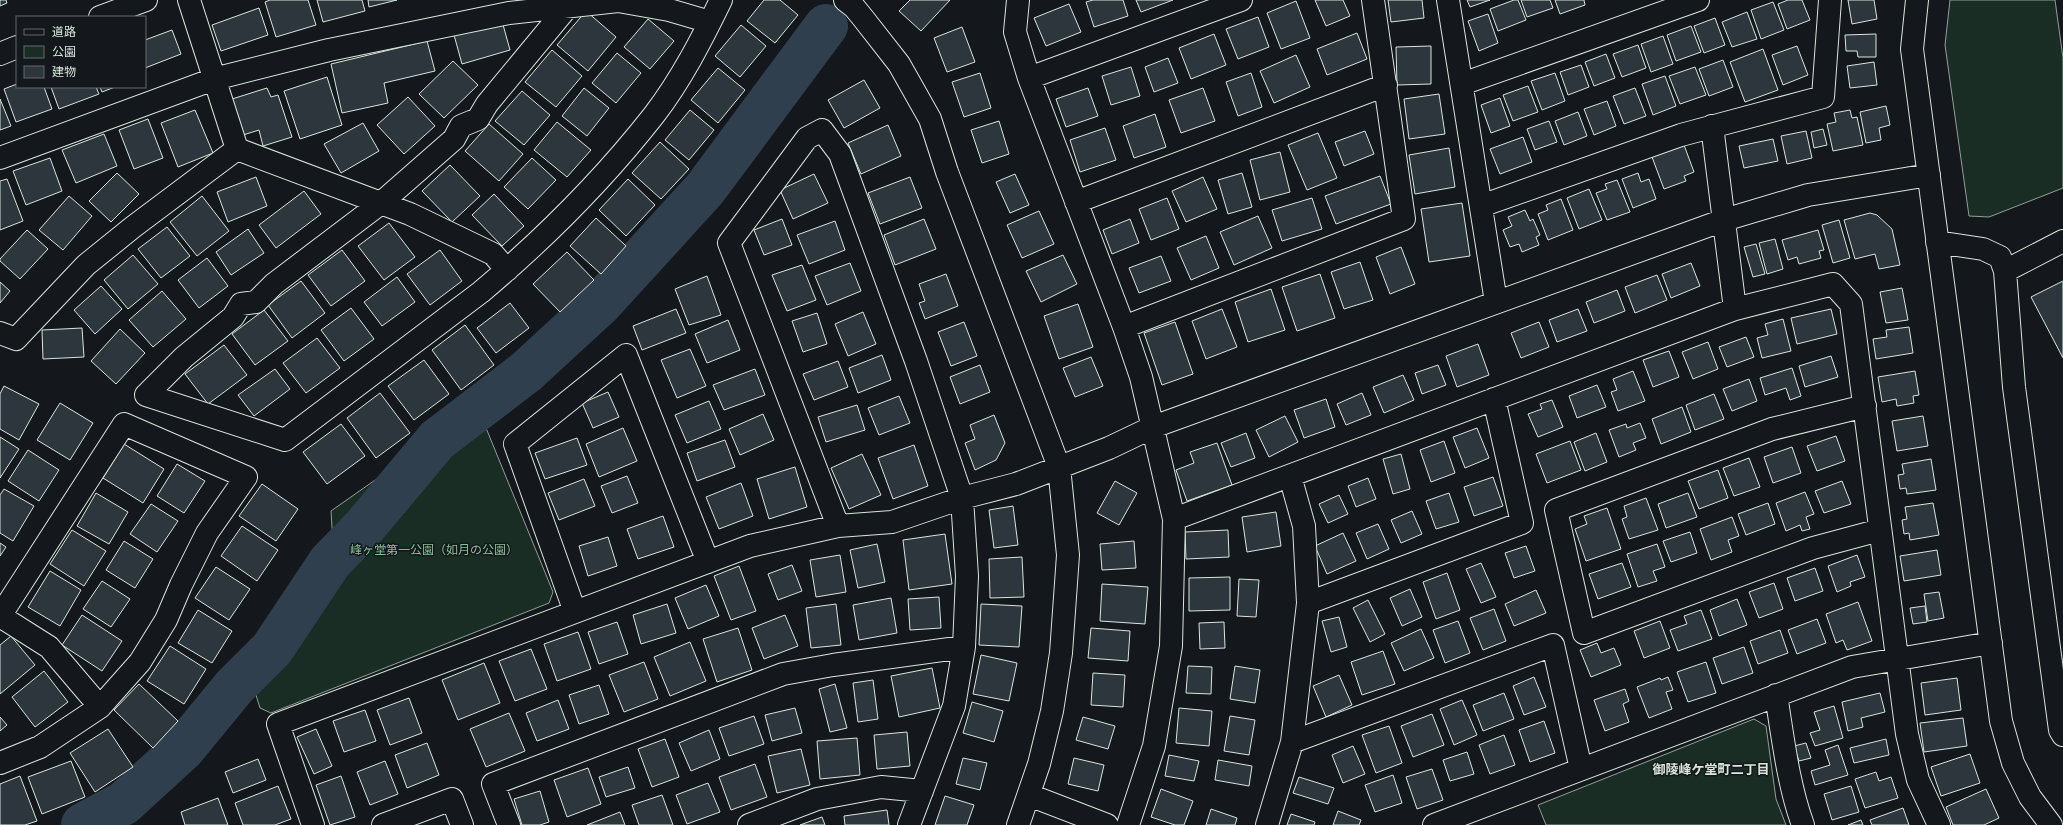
<svg xmlns="http://www.w3.org/2000/svg" width="2063" height="825" viewBox="0 0 2063 825" font-family="Jost,'Noto Sans JP',sans-serif">
  <style>
    .green { fill: #1a2d24; stroke: #939e99 }
    .lines { fill: none; stroke-linecap: round; stroke-linejoin: round }
    .river { stroke: #2f3f4d; stroke-width: 44 }
    .building { fill: #2c363c; stroke: #d8e6dc }
    .minor-casing { stroke: #d8e6dc; stroke-width: 24 }
    .minor { stroke: #14181c; stroke-width: 22 }
    .labels { text-anchor: middle; stroke-width: 3; stroke-linejoin: round; paint-order: stroke }
    .park-label { font-size: 12px; fill: #8ac095; stroke: #14181c }
    .neighbourhood-label { font-size: 13px; font-weight: bold; fill: #d8e6dc; stroke: #14181c }
  </style>
  <rect width="100%" height="100%" fill="#14181c"/>
  <path class="green" d="M1950 0H2055L2063 58V188L1989 217 1969 216 1945 45Z
    M475 401 553 592 549 603 271 713 260 708 247 666 253 654 333 544 331 511 462 419Z
    M1754 719 1766 726 1776 799 1786 825H1546L1538 805Z"/>
  <g class="lines">
    <path class="river" d="M83 825 124 803 183 749 234 687 272 649 330 562 365 526 437 440 526 372 601 303 705 189 826 26"/>
  </g>
  <path class="building" d="M0 0H6L7 3 0 6Z
    M270 0H308L316 25 276 37 265 2Z
    M317 0H362L365 11 323 22Z
    M368 0H397L369 7Z
    M764 0H780L798 15 775 43 747 21Z
    M910 0H950L921 31 899 11Z
    M1093 0H1123L1128 16 1094 27 1086 2Z
    M1136 0H1173L1141 12Z
    M1315 0H1343L1350 16 1326 26Z
    M1388 0H1422L1424 18 1391 22Z
    M1467 0H1490L1470 7Z
    M1514 0H1518L1526 20 1498 31 1490 9Z
    M1521 0H1550L1553 8 1527 17Z
    M1555 0H1584L1585 5 1560 14Z
    M1788 0H1802L1810 20 1787 29 1778 4Z
    M1848 0H1874L1877 19 1852 24Z
    M1296 1 1310 38 1281 49 1267 13Z
    M1773 2 1784 30 1761 39 1751 10Z
    M1069 4 1081 32 1046 46 1034 18Z
    M259 8 268 35 221 51 212 25Z
    M586 11 616 37 588 71 557 45Z
    M1747 12 1757 39 1732 47 1722 22Z
    M1488 14 1498 43 1479 51 1468 21Z
    M1258 17 1269 47 1238 59 1226 29Z
    M1715 18 1725 45 1704 53 1694 26Z
    M648 19 674 41 650 69 624 47Z
    M502 21 510 50 462 64 454 35Z
    M741 25 766 46 740 77 715 56Z
    M1691 26 1701 52 1676 61 1667 35Z
    M962 27 975 62 947 72 934 38Z
    M172 30 181 54 145 68V40Z
    M1357 33 1367 59 1327 75 1317 49Z
    M1214 34 1226 65 1191 79 1179 48Z
    M1876 34V57H1858L1857 51H1846L1845 35Z
    M1663 36 1673 64 1651 72 1641 44Z
    M427 41 435 71 384 83 388 103 342 113 331 64Z
    M1638 45 1646 68 1622 77 1613 54Z
    M1431 46V84L1397 85 1396 47Z
    M1797 46 1808 75 1783 85 1772 55Z
    M1763 49 1778 90 1745 102 1730 62Z
    M552 50 582 76 556 107 525 82Z
    M617 53 641 73 616 103 592 83Z
    M1606 54 1615 78 1594 86 1585 62Z
    M1296 55 1310 87 1274 103 1260 71Z
    M1168 58 1178 83 1154 92 1145 67Z
    M1723 60 1733 87 1709 96 1699 69Z
    M453 61 478 85 444 118 419 94Z
    M1874 62 1877 85 1850 88 1847 66Z
    M1581 65 1589 87 1568 95 1560 72Z
    M1131 67 1140 96 1111 105 1102 76Z
    M1695 67 1706 95 1680 104 1669 76Z
    M718 68 745 90 718 123 691 100Z
    M980 73 991 108 964 117 952 82Z
    M1251 73 1262 107 1238 116 1226 82Z
    M1555 73 1565 101 1542 110 1531 81Z
    M1665 76 1676 106 1653 115 1642 84Z
    M327 77 342 125 300 139 284 91Z
    M864 80 880 108 844 128 828 100Z
    M17 84V87H44L52 109 16 122 4 89Z
    M1528 86 1538 112 1513 121 1503 95Z
    M51 87H96L99 94 59 109Z
    M100 87H115L102 92Z
    M267 88 271 97 278 95 292 137 263 146 259 130 243 135 232 99Z
    M584 88 609 108 587 136 562 116Z
    M1088 88 1098 116 1066 127 1056 99Z
    M1203 88 1215 121 1181 133 1169 100Z
    M1635 88 1646 116 1624 124 1613 96Z
    M522 91 550 115 524 145 495 121Z
    M1439 94 1445 134 1409 139 1404 99Z
    M408 97 435 126 404 154 377 125Z
    M1500 98 1510 126 1491 133 1481 105Z
    M0 99 11 126 0 130Z
    M1607 101 1616 126 1594 135 1584 109Z
    M1886 106 1890 125 1879 128 1881 140 1866 143 1860 112Z
    M195 110 213 153 178 167 161 123Z
    M690 110 714 130 689 160 665 140Z
    M1850 110 1852 118 1857 117 1863 145 1833 151 1827 124 1836 122 1834 113Z
    M1578 112 1587 136 1564 145 1555 121Z
    M1155 114 1166 147 1134 158 1123 126Z
    M148 119 163 158 134 169 119 130Z
    M999 121 1009 154 982 163 971 130Z
    M1549 121 1557 142 1535 150 1527 129Z
    M557 122 591 150 567 177 534 150Z
    M363 123 379 151 341 173 324 144Z
    M489 124 523 154 499 181 465 151Z
    M888 125 901 156 861 174 848 143Z
    M1105 128 1116 160 1080 172 1070 140Z
    M1823 129 1827 145 1814 148 1811 132Z
    M1365 131 1374 154 1344 166 1335 142Z
    M1806 131 1812 158 1787 164 1781 136Z
    M1318 133 1337 178 1307 190 1288 145Z
    M104 134 117 166 76 183 62 150Z
    M1523 137 1532 162 1500 174 1490 149Z
    M1773 139 1778 161 1744 168 1739 146Z
    M660 142 689 169 661 199 632 173Z
    M1684 145 1694 172 1684 176 1686 181 1664 189 1652 157Z
    M1449 148 1455 187 1415 194 1409 155Z
    M1280 152 1290 192 1260 200 1250 160Z
    M50 158 62 191 26 205 13 171Z
    M532 158 556 180 528 209 504 187Z
    M450 165 480 196 452 222 422 191Z
    M117 173 139 194 111 222 89 201Z
    M1242 173 1252 207 1228 214 1218 180Z
    M1638 173 1641 182 1649 179 1656 199 1633 208 1622 179Z
    M814 174 828 203 793 219 780 190Z
    M1015 174 1029 205 1010 213 996 182Z
    M1380 176 1391 204 1336 224 1325 196Z
    M256 177 267 206 228 222 217 192Z
    M910 177 922 208 880 224 868 193Z
    M1203 177 1217 209 1186 222 1172 191Z
    M7 179 23 221 0 230V181Z
    M628 179 655 205 626 236 599 210Z
    M1617 180 1630 212 1607 220 1596 193 1607 189 1605 184Z
    M1589 189 1602 220 1579 229 1567 198Z
    M304 191 321 214 276 248 259 225Z
    M494 194 524 226 502 246 472 215Z
    M69 196 92 216 63 250 39 230Z
    M202 196 229 231 197 256 170 222Z
    M1167 198 1179 229 1151 240 1139 209Z
    M1312 198 1322 229 1282 241 1272 210Z
    M1561 199 1573 230 1548 240 1538 214 1548 210 1546 205Z
    M1462 203 1470 256 1429 262 1421 209Z
    M1525 210 1530 221 1533 219 1540 235 1536 237 1539 245 1522 252 1519 244 1510 247 1503 230 1512 226 1508 217Z
    M1039 211 1054 244 1022 258 1007 225Z
    M1870 213 1877 215 1892 229 1900 265 1879 269 1875 254 1855 259 1844 220Z
    M1258 216 1272 248 1234 265 1220 232Z
    M596 218 626 246 601 274 570 246Z
    M782 219 792 245 764 255 754 230Z
    M924 219 936 249 895 265 884 235Z
    M1130 219 1139 243 1112 254 1103 230Z
    M1839 220 1850 258 1833 263 1822 225Z
    M835 221 845 250 809 264 797 235Z
    M389 223 415 257 384 280 358 246Z
    M167 227 190 256 161 278 138 249Z
    M248 229 264 253 231 275 216 252Z
    M27 230 48 249 20 279 0 261V259Z
    M1818 230 1824 250 1819 251 1821 258 1799 264 1797 257 1788 260 1782 240Z
    M1206 236 1219 268 1191 280 1177 248Z
    M1775 239 1783 269 1767 274 1759 243Z
    M1756 244 1765 274 1753 277 1744 247Z
    M1401 247 1415 284 1390 294 1376 257Z
    M342 250 365 281 331 306 308 275Z
    M440 250 462 281 430 305 407 274Z
    M567 252 594 280 560 312 533 284Z
    M133 255 158 284 128 309 104 280Z
    M1063 255 1077 284 1041 302 1026 271Z
    M1161 256 1171 281 1139 293 1129 268Z
    M207 258 228 286 199 308 178 280Z
    M1360 262 1373 300 1344 309 1331 272Z
    M850 263 861 291 827 305 815 276Z
    M1691 263 1700 286 1671 298 1662 274Z
    M802 265 816 300 787 311 772 275Z
    M946 274 958 306 925 319 919 303 925 301 919 284Z
    M1320 274 1335 318 1297 331 1282 287Z
    M1657 275 1667 300 1635 313 1625 287Z
    M707 276 721 315 689 325 675 289Z
    M397 277 415 302 382 326 364 302Z
    M301 281 325 313 292 338 268 305Z
    M2063 281V358L2031 297Z
    M0 282 10 291 0 303Z
    M101 286 122 309 95 334 74 310Z
    M1902 288 1908 320 1886 323 1880 292Z
    M1271 289 1285 330 1248 342 1235 302Z
    M1617 290 1625 311 1594 323 1586 302Z
    M162 291 186 319 153 347 129 320Z
    M510 303 529 328 496 353 477 328Z
    M1078 304 1093 347 1059 359 1044 316Z
    M351 308 374 339 344 361 321 330Z
    M676 309 686 333 642 350 633 326Z
    M1222 309 1237 347 1206 359 1192 321Z
    M1578 309 1587 331 1557 342 1549 320Z
    M1831 309 1837 334 1797 344 1791 318Z
    M264 310 288 341 255 365 232 334Z
    M863 312 876 344 848 356 835 324Z
    M817 313 827 344 803 352 792 321Z
    M1783 319 1791 351 1762 358 1757 338 1768 335 1765 324Z
    M728 320 740 350 707 363 695 334Z
    M964 322 977 356 951 366 938 332Z
    M1175 322 1193 374 1162 385 1144 333Z
    M1539 322 1549 347 1521 358 1511 333Z
    M465 325 494 365 461 390 432 350Z
    M1909 327 1913 353 1876 359 1873 339 1887 337 1886 330Z
    M82 328 84 357 43 359 42 330Z
    M120 329 145 353 116 384 91 361Z
    M1746 337 1754 357 1727 367 1719 347Z
    M317 338 340 368 306 393 283 363Z
    M1708 342 1718 369 1693 379 1682 352Z
    M1478 344 1489 375 1457 387 1446 356Z
    M224 345 247 375 208 404 185 374Z
    M690 349 706 386 677 398 661 360Z
    M1669 351 1679 377 1653 387 1643 360Z
    M882 355 891 380 858 393 849 368Z
    M1831 356 1838 377 1805 387 1799 366Z
    M1091 357 1103 386 1075 397 1063 368Z
    M424 360 449 394 414 420 388 386Z
    M838 361 848 387 814 400 803 374Z
    M980 365 990 392 960 404 950 377Z
    M1438 365 1446 385 1422 394 1415 373Z
    M1792 368 1801 396 1790 400 1786 388 1765 395 1760 378Z
    M275 369 290 389 254 416 238 395Z
    M755 369 765 395 724 410 713 385Z
    M1633 371 1645 401 1618 411 1611 392 1617 390 1613 379Z
    M1915 371 1919 395 1913 396 1914 403 1897 406 1896 399 1882 402 1878 377Z
    M1403 375 1414 400 1384 413 1373 387Z
    M1749 379 1757 401 1732 411 1723 389Z
    M1597 385 1606 407 1577 418 1569 396Z
    M4 386 39 404 19 440 0 429V394Z
    M608 392 619 417 593 428 582 403Z
    M380 393 410 433 376 458 347 418Z
    M1362 393 1371 415 1346 425 1337 404Z
    M1714 394 1724 419 1695 430 1686 405Z
    M899 396 910 423 879 435 868 408Z
    M1326 399 1335 427 1304 438 1294 410Z
    M1552 400 1563 427 1538 437 1528 414 1542 409 1540 404Z
    M709 401 721 429 687 443 675 415Z
    M60 403 93 423 70 460 37 440Z
    M857 405 865 430 826 442 818 417Z
    M1682 407 1691 432 1661 444 1652 419Z
    M763 414 774 440 740 455 729 429Z
    M994 415 1005 443 996 460 975 470 965 443 975 439 970 425Z
    M1285 416 1298 442 1269 457 1256 430Z
    M1923 416 1928 446 1897 451 1892 421Z
    M1640 423 1646 438 1633 443 1636 450 1619 457 1609 430 1626 424 1627 428Z
    M341 424 365 456 327 484 303 452Z
    M623 428 637 461 599 477 586 444Z
    M1477 428 1489 458 1465 468 1453 437Z
    M1246 433 1255 458 1231 467 1221 443Z
    M1596 433 1607 462 1585 471 1574 442Z
    M1836 436 1845 461 1817 471 1807 446Z
    M0 437 19 449 0 478Z
    M577 438 587 465 545 479 535 453Z
    M725 440 735 467 697 481 687 453Z
    M1444 441 1455 473 1431 482 1420 450Z
    M1570 441 1581 470 1547 483 1536 454Z
    M1217 443 1232 485 1187 501 1176 470 1194 463 1190 452Z
    M124 444 164 469 143 503 103 478Z
    M914 445 928 486 893 499 878 458Z
    M1792 447 1801 473 1773 483 1764 457Z
    M28 450 59 470 39 501 8 481Z
    M862 454 881 495 849 509 831 468Z
    M1401 454 1410 489 1393 494 1383 459Z
    M1749 458 1760 487 1734 496 1723 468Z
    M1931 459 1936 490 1907 494 1906 488 1900 489 1898 475 1904 474 1902 464Z
    M177 464 205 481 184 513 157 496Z
    M795 467 807 507 769 519 757 479Z
    M1718 470 1728 498 1699 509 1688 481Z
    M627 476 638 503 612 513 601 486Z
    M1493 477 1503 506 1474 516 1464 487Z
    M1368 478 1376 499 1356 507 1348 486Z
    M584 479 595 506 559 520 548 493Z
    M1115 481 1137 493 1119 525 1097 513Z
    M1842 481 1851 504 1824 513 1815 491Z
    M741 483 753 516 719 529 706 497Z
    M262 484 298 509 276 541 239 516Z
    M4 489 34 506 13 541 0 533V495Z
    M1805 492 1814 514 1806 517 1810 529 1802 531 1800 525 1786 531 1776 503Z
    M96 493 128 512 109 544 77 526Z
    M1449 493 1459 522 1436 529 1426 501Z
    M1688 493 1697 517 1666 528 1658 504Z
    M1339 495 1348 514 1328 523 1319 504Z
    M1646 498 1658 530 1629 539 1622 519 1627 517 1624 506Z
    M1768 503 1775 524 1746 535 1738 514Z
    M1933 503 1939 535 1910 540 1909 533 1904 534 1902 520 1907 519 1905 507Z
    M151 504 178 521 157 552 130 534Z
    M1013 506 1018 545 994 548 989 510Z
    M1607 508 1621 549 1586 561 1575 529 1587 524 1584 516Z
    M1412 511 1422 534 1401 543 1391 520Z
    M1276 512 1281 546 1247 552 1242 517Z
    M663 516 674 547 638 559 627 529Z
    M1732 517 1739 536 1728 540 1732 552 1711 560 1700 529Z
    M1378 524 1389 549 1367 559 1356 533Z
    M242 526 278 550 257 581 221 556Z
    M72 530 106 551 84 586 50 564Z
    M1228 530 1229 557 1186 559 1185 532Z
    M1690 532 1697 553 1671 562 1663 541Z
    M1343 533 1356 561 1327 574 1315 546Z
    M945 534 952 584 909 590 903 540Z
    M608 537 617 566 588 576 579 546Z
    M124 541 153 559 135 588 106 570Z
    M1134 541 1136 568 1102 570 1100 544Z
    M0 543 6 547 0 556Z
    M877 544 885 582 858 588 850 550Z
    M1657 544 1665 567 1653 571 1657 581 1638 587 1627 554Z
    M1526 546 1535 571 1514 578 1505 553Z
    M1937 550 1941 575 1904 581 1900 556Z
    M840 555 846 592 816 597 810 560Z
    M1857 555 1865 577 1850 582 1851 586 1837 592 1828 566Z
    M1022 557 1024 597 990 598 989 559Z
    M1481 563 1496 597 1481 603 1466 569Z
    M1622 563 1631 587 1598 599 1589 574Z
    M792 565 802 591 778 600 768 574Z
    M739 566 756 611 731 620 714 576Z
    M216 567 250 589 229 620 195 598Z
    M1815 568 1823 591 1795 601 1787 578Z
    M50 571 81 590 60 626 28 607Z
    M1447 573 1460 610 1436 619 1423 582Z
    M1230 577V610L1189 611V578Z
    M1239 579 1259 580 1256 617 1237 616Z
    M102 581 130 599 111 627 83 609Z
    M1774 583 1783 609 1759 618 1749 592Z
    M1102 584 1148 587 1145 624 1100 621Z
    M706 585 719 616 688 629 675 598Z
    M1410 589 1422 617 1402 626 1390 598Z
    M1536 590 1546 613 1514 626 1505 604Z
    M1939 592 1944 618 1928 621 1924 594Z
    M939 597 941 628 910 630 908 599Z
    M891 598 897 633 859 640 853 605Z
    M1737 599 1747 625 1719 636 1710 610Z
    M1368 600 1385 634 1370 642 1353 608Z
    M1858 602 1872 641 1847 650 1843 640 1836 643 1826 614Z
    M667 604 676 633 641 644 633 615Z
    M836 604 841 645 811 648 806 608Z
    M981 604 1022 606 1019 647 979 645Z
    M1925 606 1927 622 1913 624 1910 608Z
    M1494 609 1506 641 1483 650 1470 618Z
    M198 610 232 631 212 663 178 643Z
    M1701 610 1712 639 1678 651 1670 630 1687 624 1684 616Z
    M82 615 122 641 102 671 62 645Z
    M785 615 798 646 764 659 752 628Z
    M1339 617 1347 647 1331 652 1322 621Z
    M1817 619 1826 643 1797 654 1788 630Z
    M1458 621 1470 653 1445 663 1433 630Z
    M1660 621 1670 648 1644 658 1634 631Z
    M617 622 628 654 599 664 588 632Z
    M1224 622 1225 648 1200 649 1199 623Z
    M738 628 752 670 717 682 703 639Z
    M1091 628 1130 631 1128 661 1088 658Z
    M1421 629 1434 658 1404 671 1391 643Z
    M1780 630 1788 653 1758 664 1750 641Z
    M578 632 591 669 557 681 544 644Z
    M11 636 35 665 0 694V645Z
    M690 642 706 681 670 696 654 657Z
    M1597 643 1601 653 1614 648 1621 665 1591 677 1580 650Z
    M170 646 206 669 184 704 147 681Z
    M1744 647 1753 673 1722 684 1713 658Z
    M531 649 547 689 515 701 499 661Z
    M1383 651 1395 684 1362 695 1351 662Z
    M981 655 1017 663 1009 701 973 694Z
    M644 662 658 699 624 712 609 675Z
    M1706 662 1716 693 1688 702 1677 672Z
    M484 663 500 703 458 720 442 680Z
    M1188 666 1212 667 1211 694 1186 693Z
    M1235 666 1260 670 1255 703 1230 699Z
    M932 668 940 708 899 717 891 676Z
    M44 671 68 702 35 727 12 697Z
    M1093 673 1125 675 1123 707 1091 705Z
    M1339 675 1352 705 1326 717 1313 686Z
    M1534 677 1546 707 1524 715 1513 686Z
    M1668 677 1673 690 1666 692 1672 709 1649 718 1637 687 1660 678 1661 680Z
    M1957 678 1961 710 1925 715 1921 683Z
    M873 680 878 719 858 722 853 683Z
    M139 684 178 721 153 748 114 710Z
    M835 684 847 728 830 732 819 689Z
    M599 685 609 714 579 724 569 695Z
    M1625 689 1629 701 1623 704 1629 722 1605 731 1594 700Z
    M1504 693 1514 719 1483 731 1473 705Z
    M1880 693 1885 712 1861 718 1863 727 1848 731 1842 702Z
    M409 698 422 733 390 745 377 710Z
    M558 700 569 729 537 741 526 713Z
    M1462 700 1477 735 1454 745 1440 709Z
    M972 702 1003 711 994 742 963 733Z
    M1834 706 1843 738 1815 746 1810 733 1820 730 1814 712Z
    M795 708 802 733 772 741 765 715Z
    M1179 708 1212 711 1209 746 1176 743Z
    M365 710 376 741 344 752 333 721Z
    M509 713 525 751 486 767 470 729Z
    M1432 714 1444 745 1413 757 1401 726Z
    M754 716 764 744 729 756 719 728Z
    M1230 716 1255 720 1249 755 1224 751Z
    M0 717 7 725 0 731Z
    M1083 717 1115 726 1108 749 1076 740Z
    M1963 718 1967 746 1924 752 1920 723Z
    M1544 721 1555 753 1530 762 1519 730Z
    M1389 726 1402 763 1376 773 1362 735Z
    M108 729 133 767 95 792 70 753Z
    M316 729 332 766 314 774 297 737Z
    M709 730 720 759 691 771 679 743Z
    M907 732 910 766 877 769 874 735Z
    M1504 735 1515 765 1490 774 1479 745Z
    M857 738 860 775 820 779 817 741Z
    M665 739 679 777 652 787 638 749Z
    M1886 739 1889 755 1854 763 1850 748Z
    M427 743 439 775 407 788 395 755Z
    M1806 743 1811 758 1799 761 1794 746Z
    M1838 745 1848 775 1815 785 1811 771 1830 765 1825 750Z
    M1353 746 1365 774 1343 783 1332 755Z
    M801 749 810 785 777 793 768 756Z
    M1467 752 1474 774 1450 781 1443 760Z
    M1970 754 1980 783 1941 796 1931 767Z
    M1169 755 1199 761 1194 781 1165 776Z
    M963 758 987 763 980 790 956 784Z
    M1074 758 1104 765 1098 791 1068 784Z
    M258 759 266 780 233 793 225 772Z
    M1218 760 1252 766 1249 786 1215 780Z
    M71 761 85 797 42 814 28 777Z
    M385 761 398 794 370 805 357 772Z
    M755 764 767 797 731 810 719 777Z
    M628 767 635 788 606 797 599 777Z
    M588 768 601 804 567 817 554 780Z
    M1432 769 1443 800 1417 809 1406 777Z
    M1876 772 1879 781 1891 777 1898 798 1865 808 1855 779Z
    M1393 775 1402 803 1375 812 1365 785Z
    M20 776 37 821 25 825H0V784Z
    M341 776 355 817 330 825 316 785Z
    M1299 777 1334 788 1328 804 1293 793Z
    M708 783 720 812 687 824 676 795Z
    M278 786 291 819 275 825H243L235 803Z
    M1851 786 1859 812 1832 820 1824 794Z
    M1161 789 1193 801 1184 825H1175L1151 817Z
    M1986 789 1999 818 1984 825H1953L1946 807Z
    M540 791 549 822 540 825H522L514 799Z
    M662 795 673 825H639L632 805Z
    M945 796 974 805 967 825H935Z
    M218 798 228 825H185L181 812Z
    M1903 808 1909 825H1872L1870 820Z
    M1211 809 1237 818 1235 825H1206Z
    M887 810 889 825H845L844 816Z
    M1338 811 1361 820 1359 825H1333Z
    M620 812 625 825H587Z
    M1291 814 1315 822 1314 825H1287Z
    M822 817 825 825H800Z
    M1861 820 1863 825H1848Z"/>
  <g class="lines">
    <defs>
      <path id="minor" d="M189 0 237 149
        M845 0 854 7 863 18 899 64 930 119 947 172 1059 467 1068 555 1061 653 1052 711 1039 764 1018 825
        M1018 0 1015 32 1029 78 1124 327 1141 377 1174 519 1171 646 1154 746 1128 825
        M1448 0 1496 302
        M1917 0 1912 49 2001 721 2013 763 2030 797 2051 825
        M569 5 487 104 478 119 461 126 454 139 381 203 274 284 256 302 241 304 233 317 184 357 146 395 285 440 481 292C544 239 603 180 654 115 681 80 702 39 721 0
        M100 17 146 0
        M0 54 17 47
        M1029 78 1241 0
        M1462 84 1698 0
        M1712 126 1735 309
        M237 149 410 214 493 254 507 270
        M0 158 214 79 329 50 509 13 618 1 669 10 710 22
        M1076 202 1386 85
        M1481 206 1681 135 1823 97 1830 0
        M1937 242 1983 249 2000 257 2005 271 2014 387 2060 730 2063 735
        M2005 271 2063 241
        M1124 327 1404 219 1373 0
        M0 333 16 339 86 265 133 227 237 149
        M1865 406 1772 429 1556 510 1584 633 1813 548 1880 530
        M1174 519 1735 309 1833 284 1851 304 1907 734 1918 780 1939 825
        M838 526 729 243 807 138 822 130 840 154 916 361 962 498 967 576 964 647 954 706 909 825
        M1308 603 1522 523 1494 399
        M575 612 515 444 626 355 708 562
        M0 616 124 424 246 477 207 533 181 585 166 620 140 662 100 707 40 747 0 763
        M0 616 49 647 100 707
        M1776 695C1783 738 1788 784 1803 825
        M1292 742 1553 645 1581 769
        M1029 795 1107 825
        M313 825 278 724 750 546 838 526 892 522 962 498 1016 484 1109 448 1153 427 1724 220 1808 195 1929 175
        M383 825 452 799 462 825
        M509 825 493 784 783 674 833 665 964 647
        M749 825 817 799 881 787 922 791
        M1267 825 1292 742 1308 603 1304 526 1290 476
        M1434 825 1852 667 1991 643"/>
    </defs>
    <use href="#minor" class="minor-casing"/>
    <use href="#minor" class="minor"/>
  </g>
  <g class="labels">
    <g class="park-label">
      <text x="434" y="554">峰ヶ堂第一公園（如月の公園）</text>
    </g>
    <g class="neighbourhood-label">
      <text x="1711" y="774">御陵峰ケ堂町二丁目</text>
    </g>
  </g>
  <rect x="16" y="16" width="130" height="72" fill="#14181c" stroke="#626a69"/>
  <rect x="24" y="29" width="20" height="6" fill="#14181c" stroke="#626a69"/>
  <text x="52" y="36" font-size="12" fill="#d8e6dc">道路</text>
  <rect x="24" y="46" width="20" height="12" fill="#1a2d24" stroke="#626a69"/>
  <text x="52" y="56" font-size="12" fill="#d8e6dc">公園</text>
  <rect x="24" y="66" width="20" height="12" fill="#2c363c" stroke="#626a69"/>
  <text x="52" y="76" font-size="12" fill="#d8e6dc">建物</text>
</svg>
